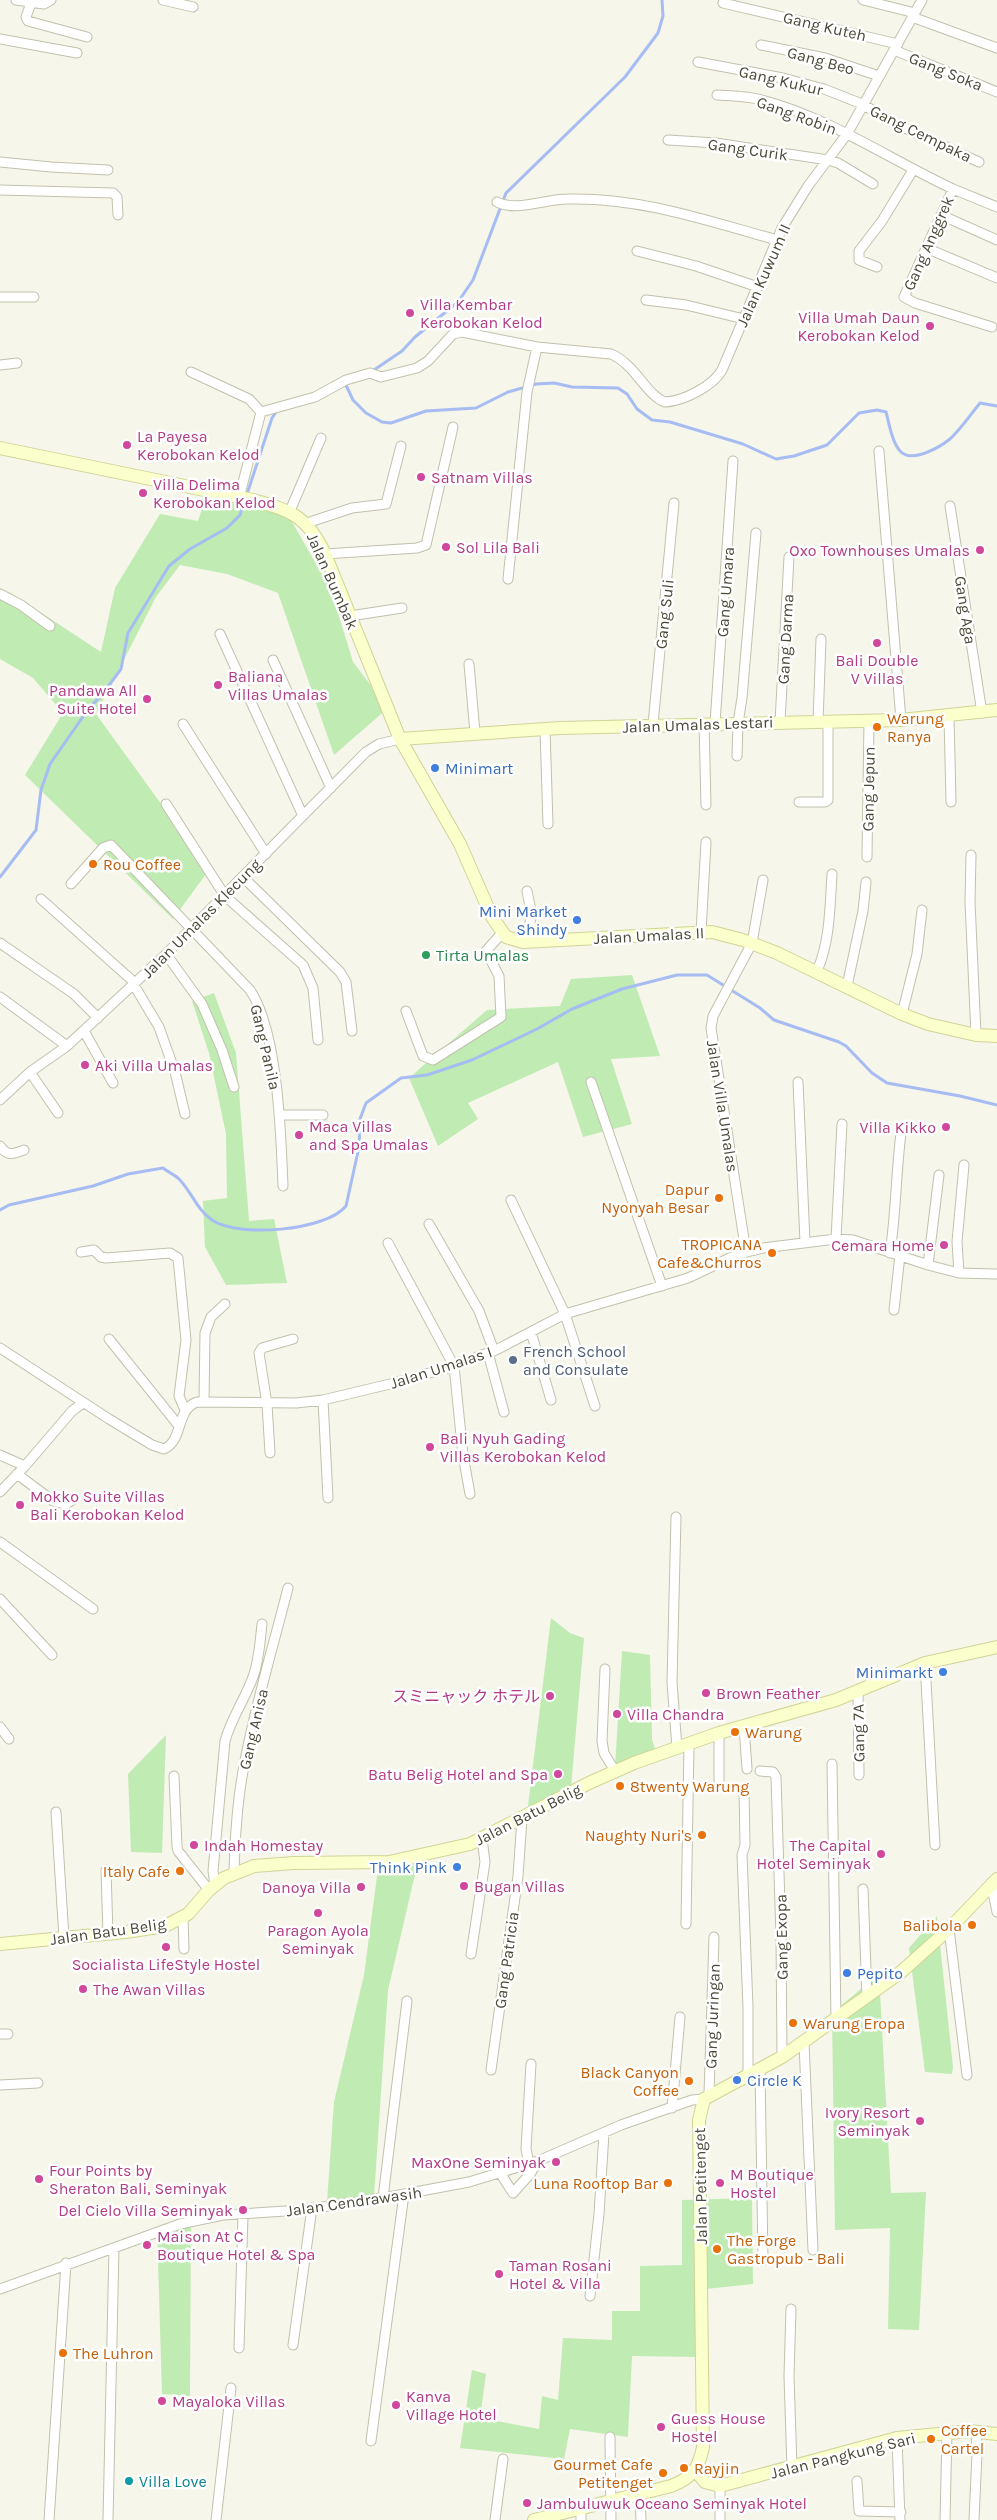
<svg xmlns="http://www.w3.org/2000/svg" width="997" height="2520" viewBox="0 0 997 2520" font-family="Karla,'Noto Sans JP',sans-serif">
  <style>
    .green { fill: #c0ebb3 }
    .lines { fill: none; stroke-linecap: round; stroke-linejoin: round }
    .stream { stroke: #a6bcf3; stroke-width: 3 }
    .street-casing { stroke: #c2c1ad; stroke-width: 11 }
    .secondary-casing { stroke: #d0d497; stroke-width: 14 }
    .street { stroke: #fff; stroke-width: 9 }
    .secondary { stroke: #fbffcb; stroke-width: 12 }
    .hotel-dot { fill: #d1479c; stroke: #fff; stroke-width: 2 }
    .food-dot { fill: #e8710a; stroke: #fff; stroke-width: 2 }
    .shop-dot { fill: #3f7fe0; stroke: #fff; stroke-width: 2 }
    .leisure-dot { fill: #2e9e5b; stroke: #fff; stroke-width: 2 }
    .service-dot { fill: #5c6f8a; stroke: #fff; stroke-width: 2 }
    .culture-dot { fill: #0f9aa8; stroke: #fff; stroke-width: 2 }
    .labels { text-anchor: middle; stroke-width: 5; stroke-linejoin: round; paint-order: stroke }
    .street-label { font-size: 16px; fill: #4a4938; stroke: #fff }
    .hotel-label { font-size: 16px; fill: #b23c85; stroke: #fff; text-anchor: start }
    .food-label { font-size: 16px; fill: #c56008; stroke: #fff; text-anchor: start }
    .shop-label { font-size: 16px; fill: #366cbe; stroke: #fff; text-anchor: start }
    .leisure-label { font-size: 16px; fill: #27864d; stroke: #fff; text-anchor: start }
    .service-label { font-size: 16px; fill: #4e5e75; stroke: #fff; text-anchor: start }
    .culture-label { font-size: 16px; fill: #0d838f; stroke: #fff; text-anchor: start }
  </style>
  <rect width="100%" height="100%" fill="#f6f6eb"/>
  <path class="green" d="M209 488 283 506 331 590 353 662 388 708 334 755 278 593 227 574 180 565 156 597 96 714 209 870 173 919 25 775 63 713 33 678 0 659V588L11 593 101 652 115 588 160 514 198 521Z
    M632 975 660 1056 611 1059 632 1124 583 1137 558 1062 468 1103 478 1119 438 1146 409 1078 487 1010 560 1006 571 979Z
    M214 993 236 1053 249 1221 274 1219 287 1283 226 1285 205 1247 203 1201 227 1198 226 1134 209 1053 192 1001Z
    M551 1618 570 1633 584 1638 571 1788 527 1814Z
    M622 1651 650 1655 652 1739 655 1749 615 1768Z
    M166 1735 162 1853 131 1852 128 1774Z
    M420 1853 388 1990 374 2196 327 2202 334 2102 364 1975 379 1861Z
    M937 1916 953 2067 952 2074 925 2072 909 1948Z
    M879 1974 891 2193 926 2192 919 2330 888 2329 890 2228 835 2230 832 2013Z
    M752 2198 753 2284 696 2290V2357L632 2356 628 2437 570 2429 564 2459 460 2448 472 2370 486 2374 480 2418 539 2429 542 2396 558 2400 563 2338 612 2340V2311H640V2266L682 2265V2200Z
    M191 2223 190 2396 162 2394 157 2227Z"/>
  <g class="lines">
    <path class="stream" d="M371 372 402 351 415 337 458 302 473 280 506 193 625 77 658 33 663 16 662 0
      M345 383 353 400 366 413 382 422 391 423 426 411 476 408 508 392 536 384 554 383 572 387 618 388 627 394 637 409 652 420 670 422 743 444 776 459 794 456 827 445 859 413 877 410 886 412C889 423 892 443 901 452 913 463 940 447 950 439 961 429 971 414 980 403L997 406
      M247 494 272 418 278 409
      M0 877 36 830 41 790 50 764 89 708 102 695 121 669 128 633 169 566 190 549 227 528 240 515 245 500
      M0 1210 9 1205 93 1186 128 1174 163 1168C168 1172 175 1175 179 1179 191 1191 197 1210 212 1220 238 1238 326 1231 346 1206L359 1147 360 1119 366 1103 401 1078 427 1075 472 1060 537 1029 572 1009 622 989 677 975H707L760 1008 774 1020 839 1042 846 1046 872 1073 887 1083 960 1096 997 1105"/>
    <defs>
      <path id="street" d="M16 0 44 4 51 0
        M163 0 193 7
        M863 0 915 13
        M31 3 26 17 28 21 87 37
        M723 3 898 44
        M912 17 997 48
        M0 39 77 53
        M761 45 825 58 879 76
        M894 50 997 92
        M698 62 783 78 824 89 862 104 896 124 979 162
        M717 95C732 96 748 96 762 100 828 117 891 160 953 189L904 297 915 303 992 327
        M668 140 716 143 828 160 838 163 873 184
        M0 162 51 167 108 170
        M953 189 997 207
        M0 190 113 193 117 197 118 215
        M497 202C516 212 545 199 568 199 640 197 708 221 777 240
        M941 215 997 240
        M926 248 997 278
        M637 251 696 266 758 287
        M877 267 859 260V251L882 221 913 170
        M0 297H34
        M646 300 686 305 744 319
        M0 365 17 363
        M191 372 249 399 261 412
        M261 412 315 397 346 380 370 373 381 377 417 368 428 361 453 334 462 332 537 347 611 354C635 364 646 395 665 402 684 401 713 386 722 370L782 228 808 186 847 134 922 0
        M879 451 901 720
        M239 498 261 412
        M950 506 982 713
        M290 511 321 438
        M307 523 352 508 386 504 401 446
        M325 554 417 548 426 545 453 427
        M508 579 527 392 537 347
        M0 594 21 605 50 626
        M350 616 402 608
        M220 634 303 816
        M273 660 331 788
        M469 664 475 733
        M949 717 951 802
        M780 722 789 557
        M818 722 821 639
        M704 723 706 805
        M715 723 733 461
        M183 724 266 854
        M653 724 674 503
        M545 729 548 824
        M737 756 738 723 742 698 756 533
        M799 802H825L828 800V722
        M166 804 225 896 303 965 313 988 318 1040
        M971 855 970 902 976 1035
        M867 857 869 721
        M243 877 340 972 346 982 352 1031
        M71 884 103 848 111 845 250 990C278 1032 281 1135 283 1186
        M527 891 531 911 529 941
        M41 899 135 983
        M701 932 706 842
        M0 943 74 994 98 1018
        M166 954 202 1004 222 1050 234 1087
        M817 971C830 942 830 906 832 874
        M134 985 159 1027 175 1072 185 1114
        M847 986 863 911 866 882
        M0 997 67 1046
        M406 1011 423 1056 433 1060 501 1017 499 976 486 951 502 933
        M902 1014 917 954 922 910
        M84 1031 113 1083
        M30 1072 58 1113
        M591 1082 662 1286
        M798 1082 805 1242
        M0 1100 30 1072 67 1046 166 954 366 752 379 744 400 739
        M280 1115H323
        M0 1146C8 1157 13 1154 24 1150
        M511 1200 565 1314 595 1406
        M429 1224 479 1311 494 1351
        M836 1239 842 1124
        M388 1243 454 1366 463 1455 470 1494
        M81 1252 94 1250 101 1257 106 1258 170 1253 178 1258 186 1340 179 1396 185 1410
        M746 1252 711 1028 713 1016 752 943 763 880
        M890 1253C896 1213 896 1173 901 1133
        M928 1265 939 1175
        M959 1273 957 1242 964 1165
        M894 1310 900 1255
        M531 1332 551 1400
        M109 1339 179 1426
        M0 1348 109 1419 152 1445 164 1449C184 1440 175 1410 197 1402L296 1403 323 1400 390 1384 454 1366 498 1349 565 1314 688 1278 738 1254 763 1248 836 1239 853 1240 928 1265 959 1273 997 1274
        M488 1353 504 1412
        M323 1400 328 1498
        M204 1401 205 1333 211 1317 225 1304
        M270 1453 267 1404 259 1353 262 1348 293 1339
        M0 1455 25 1466
        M17 1474 53 1501 66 1504 74 1499
        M0 1492 25 1466 72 1411 83 1403
        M676 1517 672 1682 677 1748
        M0 1542 93 1609
        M0 1599 52 1655
        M925 1663 935 1845
        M605 1669 602 1741 604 1753 615 1771
        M858 1691 859 1775
        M744 1726 747 1769
        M0 1727 9 1739
        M719 1733V1781
        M832 1764 836 2019
        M760 1771 773 1772 776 1777 781 1937 782 2057
        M174 1776 177 1846 178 1851 209 1890
        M744 1790 745 1845 742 1855 748 2007V2076
        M56 1812 64 1938
        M106 1870 108 1934
        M234 1872C235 1837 237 1801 244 1766 255 1706 273 1647 288 1588
        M991 1883 997 1912
        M215 1885 213 1871 225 1741C231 1719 245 1699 253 1677 259 1661 260 1642 262 1624
        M863 1889 867 1997
        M183 1917 184 1949
        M686 1924 689 1744
        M949 1929 967 2075
        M471 1954 485 1862 482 1839
        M0 2034H8
        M804 2043 813 2250
        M760 2069 763 2261
        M491 2070 518 1876 522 1819
        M0 2085 38 2083
        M709 2095 714 1937
        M672 2108 680 2017
        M529 2164 526 2149 531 2064
        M501 2174 513 2193 530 2174 538 2161
        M383 2198 407 2001
        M0 2289 180 2224 223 2215 302 2210 383 2198 469 2182 538 2161 621 2125 692 2100 704 2099
        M590 2296 599 2214 604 2133
        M791 2309 789 2376 792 2468
        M293 2345 312 2208
        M239 2348 243 2215
        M610 2437 611 2520
        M897 2438 900 2520
        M371 2441 404 2194
        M857 2481 859 2511 901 2512
        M720 2486V2520
        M640 2495 641 2520
        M581 2508V2520
        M49 2520 66 2263
        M108 2520 114 2248
        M216 2520 231 2388
        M495 2520 503 2459
        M945 2520 947 2432
        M974 2520 977 2454 976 2431"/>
      <path id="secondary" d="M0 448 253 500C292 511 307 516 325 554L400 739 460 844 492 917 506 937 523 942 712 932 743 940 777 953 902 1014 928 1024 976 1035 997 1036
        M400 739 560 728 901 720 997 710
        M0 1944 126 1932 165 1926 188 1914 209 1890 224 1878 254 1866 294 1863 389 1862 470 1844 589 1783 634 1763 719 1733 836 1700 925 1663 997 1647
        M696 2471 705 2482 720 2486 897 2438 970 2431 997 2434
        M534 2520 671 2486C692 2478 699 2468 703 2447L699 2120 704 2099 782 2057 901 1972 949 1929 997 1879"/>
    </defs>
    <use href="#street" class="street-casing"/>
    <use href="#secondary" class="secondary-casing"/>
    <use href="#street" class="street"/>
    <use href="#secondary" class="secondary"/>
  </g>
  <g class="hotel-dot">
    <circle cx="410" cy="313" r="5"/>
    <circle cx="930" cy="326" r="5"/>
    <circle cx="127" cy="445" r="5"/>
    <circle cx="421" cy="477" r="5"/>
    <circle cx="143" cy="493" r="5"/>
    <circle cx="446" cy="547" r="5"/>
    <circle cx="980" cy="550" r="5"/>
    <circle cx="877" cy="643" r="5"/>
    <circle cx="218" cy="685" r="5"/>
    <circle cx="147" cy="699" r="5"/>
    <circle cx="85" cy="1065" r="5"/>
    <circle cx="946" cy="1127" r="5"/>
    <circle cx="299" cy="1135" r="5"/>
    <circle cx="944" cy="1245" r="5"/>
    <circle cx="430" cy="1447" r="5"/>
    <circle cx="20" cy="1505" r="5"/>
    <circle cx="706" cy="1693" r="5"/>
    <circle cx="550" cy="1696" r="5"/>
    <circle cx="617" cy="1714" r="5"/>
    <circle cx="558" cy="1774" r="5"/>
    <circle cx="194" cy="1845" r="5"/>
    <circle cx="881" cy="1854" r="5"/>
    <circle cx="464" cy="1886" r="5"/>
    <circle cx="361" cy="1887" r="5"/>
    <circle cx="318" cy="1913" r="5"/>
    <circle cx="166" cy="1947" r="5"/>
    <circle cx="83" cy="1989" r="5"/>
    <circle cx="920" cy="2121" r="5"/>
    <circle cx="556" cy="2162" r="5"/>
    <circle cx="39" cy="2179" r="5"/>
    <circle cx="720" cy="2183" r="5"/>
    <circle cx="243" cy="2210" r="5"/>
    <circle cx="147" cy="2245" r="5"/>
    <circle cx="499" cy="2274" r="5"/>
    <circle cx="162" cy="2401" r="5"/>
    <circle cx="396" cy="2405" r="5"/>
    <circle cx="661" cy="2427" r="5"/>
    <circle cx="527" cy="2503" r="5"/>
  </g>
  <g class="food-dot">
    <circle cx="877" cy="727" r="5"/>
    <circle cx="93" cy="864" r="5"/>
    <circle cx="719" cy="1198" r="5"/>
    <circle cx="772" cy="1253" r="5"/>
    <circle cx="735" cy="1732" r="5"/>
    <circle cx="620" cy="1786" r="5"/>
    <circle cx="702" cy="1835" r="5"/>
    <circle cx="180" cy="1871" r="5"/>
    <circle cx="972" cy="1925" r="5"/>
    <circle cx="793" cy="2023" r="5"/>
    <circle cx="689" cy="2081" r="5"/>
    <circle cx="668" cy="2183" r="5"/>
    <circle cx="717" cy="2249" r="5"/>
    <circle cx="63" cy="2353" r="5"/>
    <circle cx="931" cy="2439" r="5"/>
    <circle cx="684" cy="2468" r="5"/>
    <circle cx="663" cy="2473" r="5"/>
  </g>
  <g class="shop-dot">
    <circle cx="435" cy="768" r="5"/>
    <circle cx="577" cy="920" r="5"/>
    <circle cx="943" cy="1672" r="5"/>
    <circle cx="457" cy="1867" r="5"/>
    <circle cx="847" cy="1973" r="5"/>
    <circle cx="737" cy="2080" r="5"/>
  </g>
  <circle class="leisure-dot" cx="426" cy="955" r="5"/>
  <circle class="service-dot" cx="513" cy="1360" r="5"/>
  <circle class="culture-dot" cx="129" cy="2481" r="5"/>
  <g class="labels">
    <g class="street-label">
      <text transform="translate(825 26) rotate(13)" y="6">Gang Kuteh</text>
      <text transform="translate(821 60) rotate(15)" y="6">Gang Beo</text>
      <text transform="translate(946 71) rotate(22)" y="6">Gang Soka</text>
      <text transform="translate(781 80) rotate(13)" y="6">Gang Kukur</text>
      <text transform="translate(797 115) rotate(20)" y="6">Gang Robin</text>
      <text transform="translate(921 133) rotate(26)" y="6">Gang Cempaka</text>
      <text transform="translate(748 149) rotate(8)" y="6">Gang Curik</text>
      <text transform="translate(928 243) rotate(-66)" y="6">Gang Anggrek</text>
      <text transform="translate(763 275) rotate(-66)" y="6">Jalan Kuwum II</text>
      <text transform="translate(333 581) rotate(66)" y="6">Jalan Bumbak</text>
      <text transform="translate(725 592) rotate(-86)" y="6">Gang Umara</text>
      <text transform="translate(966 610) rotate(81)" y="6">Gang Aga</text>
      <text transform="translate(664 614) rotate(-84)" y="6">Gang Suli</text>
      <text transform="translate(785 639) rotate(-87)" y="6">Gang Darma</text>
      <text transform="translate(698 724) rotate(-2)" y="6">Jalan Umalas Lestari</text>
      <text transform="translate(868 789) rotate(-89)" y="6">Gang Jepun</text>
      <text transform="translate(201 918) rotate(-45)" y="6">Jalan Umalas Klecung</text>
      <text transform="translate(649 935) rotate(-3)" y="6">Jalan Umalas II</text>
      <text transform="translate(266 1047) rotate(77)" y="6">Gang Panila</text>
      <text transform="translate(723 1106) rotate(81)" y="6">Jalan Villa Umalas</text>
      <text transform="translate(441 1367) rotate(-18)" y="6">Jalan Umalas I</text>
      <text transform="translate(253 1729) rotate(-77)" y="6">Gang Anisa</text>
      <text transform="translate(858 1733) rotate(-91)" y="6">Gang 7A</text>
      <text transform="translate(528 1814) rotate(-27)" y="6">Jalan Batu Belig</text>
      <text transform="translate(108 1931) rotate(-8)" y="6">Jalan Batu Belig</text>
      <text transform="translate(781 1937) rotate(-91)" y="6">Gang Exopa</text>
      <text transform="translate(506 1960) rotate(-82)" y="6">Gang Patricia</text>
      <text transform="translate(712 2016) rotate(-88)" y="6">Gang Juringan</text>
      <text transform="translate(700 2186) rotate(-91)" y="6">Jalan Petitenget</text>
      <text transform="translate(354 2201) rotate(-8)" y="6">Jalan Cendrawasih</text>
      <text transform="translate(843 2455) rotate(-14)" y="6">Jalan Pangkung Sari</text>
    </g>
    <g class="hotel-label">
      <text x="420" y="310">Villa Kembar<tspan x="420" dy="18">Kerobokan Kelod</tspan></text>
      <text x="920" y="323" text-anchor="end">Villa Umah Daun<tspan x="920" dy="18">Kerobokan Kelod</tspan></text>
      <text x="137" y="442">La Payesa<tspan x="137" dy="18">Kerobokan Kelod</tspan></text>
      <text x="431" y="483">Satnam Villas</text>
      <text x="153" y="490">Villa Delima<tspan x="153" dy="18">Kerobokan Kelod</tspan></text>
      <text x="456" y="553">Sol Lila Bali</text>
      <text x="970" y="556" text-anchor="end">Oxo Townhouses Umalas</text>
      <text x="877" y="666" text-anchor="middle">Bali Double<tspan x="877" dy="18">V Villas</tspan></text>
      <text x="228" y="682">Baliana<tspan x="228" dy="18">Villas Umalas</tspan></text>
      <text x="137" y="696" text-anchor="end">Pandawa All<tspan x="137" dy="18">Suite Hotel</tspan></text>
      <text x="95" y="1071">Aki Villa Umalas</text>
      <text x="309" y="1132">Maca Villas<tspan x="309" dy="18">and Spa Umalas</tspan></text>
      <text x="936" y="1133" text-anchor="end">Villa Kikko</text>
      <text x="934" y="1251" text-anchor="end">Cemara Home</text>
      <text x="440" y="1444">Bali Nyuh Gading<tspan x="440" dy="18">Villas Kerobokan Kelod</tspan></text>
      <text x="30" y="1502">Mokko Suite Villas<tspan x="30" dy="18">Bali Kerobokan Kelod</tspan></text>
      <text x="716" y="1699">Brown Feather</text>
      <text x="540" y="1702" text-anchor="end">スミニャック ホテル</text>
      <text x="627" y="1720">Villa Chandra</text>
      <text x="548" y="1780" text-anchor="end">Batu Belig Hotel and Spa</text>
      <text x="204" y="1851">Indah Homestay</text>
      <text x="871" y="1851" text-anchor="end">The Capital<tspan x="871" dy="18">Hotel Seminyak</tspan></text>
      <text x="474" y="1892">Bugan Villas</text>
      <text x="351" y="1893" text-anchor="end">Danoya Villa</text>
      <text x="318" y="1936" text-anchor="middle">Paragon Ayola<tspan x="318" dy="18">Seminyak</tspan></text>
      <text x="166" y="1970" text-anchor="middle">Socialista LifeStyle Hostel</text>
      <text x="93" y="1995">The Awan Villas</text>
      <text x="910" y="2118" text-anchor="end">Ivory Resort<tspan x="910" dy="18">Seminyak</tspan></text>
      <text x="546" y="2168" text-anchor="end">MaxOne Seminyak</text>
      <text x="49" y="2176">Four Points by<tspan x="49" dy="18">Sheraton Bali, Seminyak</tspan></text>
      <text x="730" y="2180">M Boutique<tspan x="730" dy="18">Hostel</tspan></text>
      <text x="233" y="2216" text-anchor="end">Del Cielo Villa Seminyak</text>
      <text x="157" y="2242">Maison At C<tspan x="157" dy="18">Boutique Hotel &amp; Spa</tspan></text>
      <text x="509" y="2271">Taman Rosani<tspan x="509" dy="18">Hotel &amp; Villa</tspan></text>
      <text x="406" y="2402">Kanva<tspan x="406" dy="18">Village Hotel</tspan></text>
      <text x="172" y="2407">Mayaloka Villas</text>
      <text x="671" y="2424">Guess House<tspan x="671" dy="18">Hostel</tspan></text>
      <text x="537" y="2509">Jambuluwuk Oceano Seminyak Hotel</text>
    </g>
    <g class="food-label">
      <text x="887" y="724">Warung<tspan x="887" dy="18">Ranya</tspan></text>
      <text x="103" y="870">Rou Coffee</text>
      <text x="709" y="1195" text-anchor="end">Dapur<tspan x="709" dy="18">Nyonyah Besar</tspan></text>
      <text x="762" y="1250" text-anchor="end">TROPICANA<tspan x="762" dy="18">Cafe&amp;Churros</tspan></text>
      <text x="745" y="1738">Warung</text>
      <text x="630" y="1792">8twenty Warung</text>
      <text x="692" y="1841" text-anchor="end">Naughty Nuri's</text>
      <text x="170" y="1877" text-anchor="end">Italy Cafe</text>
      <text x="962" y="1931" text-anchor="end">Balibola</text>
      <text x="803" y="2029">Warung Eropa</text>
      <text x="679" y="2078" text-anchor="end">Black Canyon<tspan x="679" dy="18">Coffee</tspan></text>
      <text x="658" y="2189" text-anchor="end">Luna Rooftop Bar</text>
      <text x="727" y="2246">The Forge<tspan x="727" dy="18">Gastropub - Bali</tspan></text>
      <text x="73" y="2359">The Luhron</text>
      <text x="941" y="2436">Coffee<tspan x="941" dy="18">Cartel</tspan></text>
      <text x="653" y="2470" text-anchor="end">Gourmet Cafe<tspan x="653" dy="18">Petitenget</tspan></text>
      <text x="694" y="2474">Rayjin</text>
    </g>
    <g class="shop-label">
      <text x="445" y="774">Minimart</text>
      <text x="567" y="917" text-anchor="end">Mini Market<tspan x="567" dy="18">Shindy</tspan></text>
      <text x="933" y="1678" text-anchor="end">Minimarkt</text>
      <text x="447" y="1873" text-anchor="end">Think Pink</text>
      <text x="857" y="1979">Pepito</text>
      <text x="747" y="2086">Circle K</text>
    </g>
    <g class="leisure-label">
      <text x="436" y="961">Tirta Umalas</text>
    </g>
    <g class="service-label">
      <text x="523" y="1357">French School<tspan x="523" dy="18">and Consulate</tspan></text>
    </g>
    <g class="culture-label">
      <text x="139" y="2487">Villa Love</text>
    </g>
  </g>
</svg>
